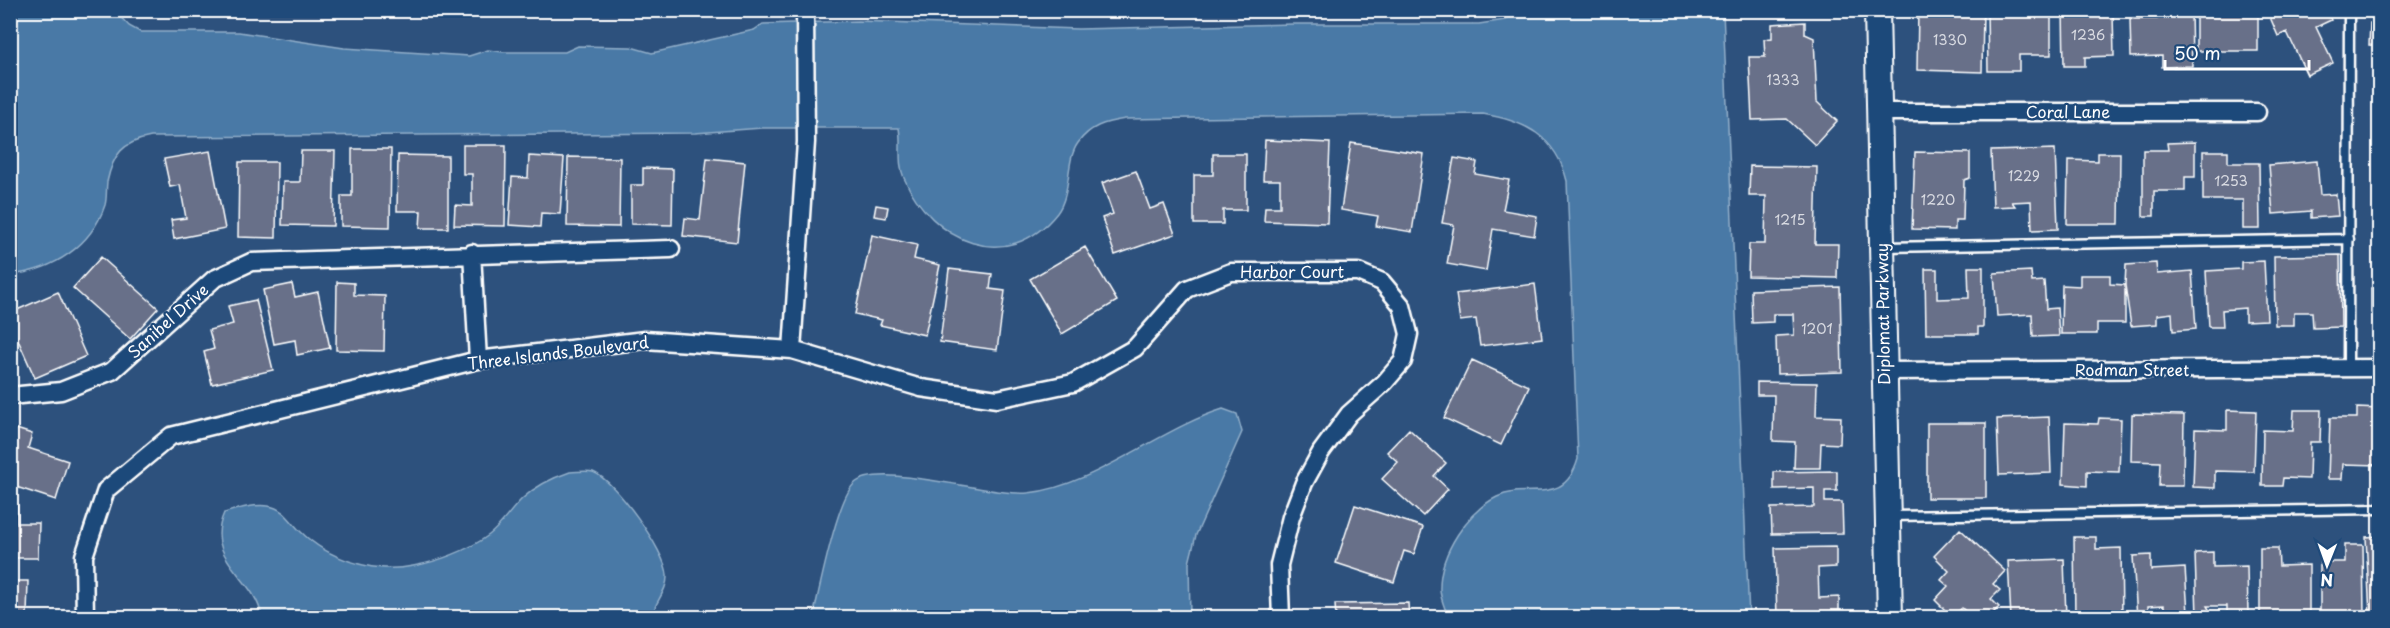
<svg xmlns="http://www.w3.org/2000/svg" width="2390" height="628" viewBox="0 0 2390 628" font-family="'Playpen Sans',sans-serif">
  <style>
    .water { fill: #4979a6; stroke: #92afca; stroke-width: 1.5 }
    .building { fill: #676f89; stroke: #fff; stroke-width: 1.5 }
    .lines { fill: none; stroke-linecap: round; stroke-linejoin: round }
    .lane-casing { stroke: #fff; stroke-width: 13 }
    .street-casing { stroke: #fff; stroke-width: 21 }
    .secondary-casing { stroke: #fff; stroke-width: 28 }
    .lane { stroke: #1f4a7a; stroke-width: 8 }
    .street { stroke: #1f4a7a; stroke-width: 16 }
    .secondary { stroke: #1f4a7a; stroke-width: 24 }
    .labels { text-anchor: middle; stroke-width: 4.5; stroke-linejoin: round; paint-order: stroke }
    .number-label { font-size: 14px; fill: #d9dbe2 }
    .street-label { font-size: 16px; fill: #fff; stroke: #1f4a7a }
  </style>
  <rect width="100%" height="100%" fill="#2d517d"/>
  <filter id="ink" filterUnits="userSpaceOnUse"><feTurbulence type="fractalNoise" baseFrequency=".0167" numOctaves="2"/><feDisplacementMap in="SourceGraphic" scale="12" xChannelSelector="R" yChannelSelector="G"/><feConvolveMatrix kernelMatrix="1 2 1 2 8 2 1 2 1" color-interpolation-filters="sRGB"/></filter>
  <g filter="url(#ink)">
    <path class="water" d="M10 11H115L129 26 140 32H239L344 48 469 56 488 50 503 52H565L578 46 631 47 652 53 754 30 763 24 858 21 1078 29 1294 24H1479L1505 20 1515 11H1723L1749 617H1448C1445 608 1439 596 1440 587 1440 553 1468 511 1497 497 1528 482 1564 508 1578 459L1567 181C1556 136 1525 121 1483 114L1125 119C1105 122 1090 126 1078 143 1065 161 1072 193 1057 213 1007 276 932 241 904 178 897 162 902 144 899 128H762L695 133 151 137C123 142 113 154 107 182 106 190 107 198 105 205 91 247 53 270 11 275Z
      M1223 409 1237 414 1242 432 1196 535 1189 563 1190 617H813C819 592 837 499 854 484 878 460 992 497 1028 493 1092 487 1161 428 1223 409Z
      M570 472C577 472 587 470 593 472 615 480 666 552 667 575 668 591 654 602 652 617H262C255 576 203 560 224 513 238 509 253 504 268 506 284 508 290 521 300 531 328 559 373 574 413 566 437 562 469 550 489 535 502 525 511 509 523 498 537 485 552 478 570 472Z"/>
    <path class="building" d="M532 10H621V12Z
      M862 10H904V13H862Z
      M950 10H991V14H950Z
      M996 10H1035V12L996 13Z
      M1083 10H1126V13L1083 14Z
      M1918 10H1983L1982 72 1917 70Z
      M1987 10H2051V55H2019V71H1988Z
      M2063 10 2113 14 2114 56 2085 57V66H2064Z
      M2156 10H2191L2192 66 2162 67V56L2131 57 2130 19H2157Z
      M2196 10 2258 11V51H2196Z
      M2267 10H2327L2331 20 2316 27 2333 63 2307 75 2287 32 2278 36Z
      M1805 22V34L1814 38 1817 102 1837 121 1815 145 1787 119 1752 120 1749 57H1765L1764 39 1772 38V24Z
      M2370 23 2380 24V46L2369 45Z
      M1265 140 1330 143 1327 223 1264 221 1265 207H1280V180H1263Z
      M2195 142V177H2185V191H2154V216H2143V150H2168L2167 143Z
      M1351 143 1424 154 1412 232 1376 226 1378 216 1341 210Z
      M463 145H506L505 226 454 225 455 205 472 206V174H463Z
      M352 149H391L390 227 341 226V196H352Z
      M2055 149 2058 229 2032 230 2031 201 2012 202 2015 206 1993 207 1991 151Z
      M210 151 225 229 174 239 171 220 186 218 180 185 170 187 164 159Z
      M301 151H335L333 226 282 225 283 182H300Z
      M2203 151H2228V163H2259L2260 229H2243V200H2203Z
      M1915 152 1970 153V178L1964 180 1963 220H1955V230L1912 229Z
      M2098 153H2120L2119 224H2067L2068 160 2098 161Z
      M1213 154H1246V210H1223V224H1194V175H1213Z
      M398 155 448 156V228H420L421 211H397Z
      M529 156 564 158 560 214 541 213 540 227 509 225 512 177 528 178Z
      M568 157 620 158 619 227 567 226Z
      M707 158 745 162 737 242 683 236 685 218 700 220Z
      M1454 158 1477 162 1475 174 1509 180 1503 210 1537 216 1534 236 1493 229 1486 271 1447 264 1454 225 1442 223Z
      M2317 161 2320 195 2336 194 2338 216 2311 218V211L2273 214 2269 165Z
      M239 162H277L276 238 238 237Z
      M1750 166 1817 167 1815 244H1838L1837 278 1748 276 1749 244H1765L1766 196H1749Z
      M643 168 673 169 672 225 631 224V185H643Z
      M1136 171 1150 209 1164 204 1175 234 1115 255 1102 218 1113 214 1102 183Z
      M876 205 888 207 886 218 874 216Z
      M872 235 917 245 914 259 940 265 925 335 880 325 882 320 855 314Z
      M1085 247 1117 301 1062 334 1030 279Z
      M2340 255 2341 327 2313 328 2312 312H2294V325H2275L2274 256Z
      M101 257 158 308 130 339 73 288Z
      M2264 261 2267 320 2245 321V308L2222 310 2223 327H2209L2206 271 2241 269V262Z
      M2156 263 2157 274 2192 271 2196 329 2173 331 2172 313 2157 315V324L2131 326 2125 285 2126 265Z
      M1968 267H1983V327H1978V334H1926L1925 269H1937V299L1969 298Z
      M949 269 992 274 990 289 1005 291 997 350 940 342Z
      M2031 271 2032 282 2044 281 2046 309 2057 308 2059 336 2033 337 2032 314 1997 316 1994 273Z
      M2080 275H2110V284L2125 285V323H2097V334H2061L2062 285 2080 286Z
      M337 282 354 283V295L385 296 384 351 336 350Z
      M292 284 295 297 318 292 330 348 297 355 295 340 274 344 263 290Z
      M1535 284 1542 338 1480 346 1476 319 1460 321 1456 294Z
      M1840 287 1842 372 1777 374 1776 336 1794 335 1793 314H1773V322L1752 323 1751 290Z
      M2371 288H2380V313H2371Z
      M58 292 86 356 35 378 10 322V313Z
      M256 300 273 370 212 384 204 352 214 349 209 330 233 324 228 306Z
      M1472 360 1529 386 1501 445 1444 418Z
      M1757 382 1817 383 1816 416 1841 417 1840 444 1821 443 1820 468H1794L1795 442 1773 441 1774 395H1757Z
      M2357 408 2380 409V465L2343 464 2342 479H2328L2330 418H2357Z
      M2227 410 2256 411 2254 472 2215 471V488L2193 487 2195 429 2227 430Z
      M2294 410H2321L2320 442H2310L2309 479 2283 478 2282 486H2262L2263 430 2293 431Z
      M2132 414 2184 415 2183 486H2159L2160 462 2131 461Z
      M2049 417 2051 473 1999 475 1997 419Z
      M2099 418 2121 419 2119 472 2087 471V486L2063 484 2065 423 2098 424Z
      M1927 423H1986V498H1927Z
      M10 427 32 434 28 448 68 461 56 500 10 485Z
      M1409 429 1446 463 1434 476 1448 489 1423 516 1382 479 1398 462 1387 452Z
      M1837 471V491H1825V502H1842L1843 533 1772 534 1771 508 1814 507V488L1774 489V472Z
      M1355 505 1423 527 1414 554 1404 551 1394 582 1336 563Z
      M10 506H17V523H39L38 558H10Z
      M1960 529 2005 571 1993 584 2000 590 1991 599 1999 607 1988 618H1972L1962 608 1952 617 1935 600 1948 586 1941 580 1949 571 1934 556Z
      M2380 536V615H2370L2366 537Z
      M2074 537H2096V549L2121 548 2122 618H2075Z
      M2345 545H2363L2364 617H2320V562H2345Z
      M1836 547V567L1818 568 1819 598 1839 597V618H1777L1775 548Z
      M2260 548H2278L2279 566 2309 565V616H2260Z
      M2213 552V567L2247 566 2248 614H2227V606H2207L2213 616 2197 617 2195 553Z
      M2151 555V570L2185 568 2188 613 2164 614V605L2148 606V618H2137L2133 556Z
      M2064 559 2066 618H2044V613L2011 618 2008 561Z
      M10 581H28L27 615H10Z
      M1408 603 1409 618H1336L1335 604Z"/>
    <g class="lines">
      <defs>
        <path id="lane" d="M1884 247 2349 239
          M2348 368 2349 10
          M1891 516 2380 509"/>
        <path id="street" d="M1879 112H2257
          M472 253 478 360
          M792 350 806 142 805 10
          M1885 371 2380 368
          M10 396 61 391 112 371 214 279 251 262 671 249
          M85 618 84 556 106 490 171 436 478 360 645 340 792 350 921 388 997 399 1073 383 1135 348 1187 289 1231 272H1358L1382 282 1402 306 1409 334 1403 361 1385 382 1349 414 1321 452 1304 483 1291 517 1279 565 1281 618"/>
        <path id="secondary" d="M1877 10 1890 618"/>
      </defs>
      <use href="#lane" class="lane-casing"/>
      <use href="#street" class="street-casing"/>
      <use href="#secondary" class="secondary-casing"/>
      <use href="#lane" class="lane"/>
      <use href="#street" class="street"/>
      <use href="#secondary" class="secondary"/>
    </g>
  </g>
  <g class="labels">
    <g class="number-label">
      <text x="2088" y="40">1236</text>
      <text x="1950" y="45">1330</text>
      <text x="1783" y="85">1333</text>
      <text x="2024" y="181">1229</text>
      <text x="2231" y="186">1253</text>
      <text x="1938" y="205">1220</text>
      <text x="1790" y="225">1215</text>
      <text x="1817" y="334">1201</text>
    </g>
    <g class="street-label">
      <text x="2068" y="118">Coral Lane</text>
      <text x="1292" y="278">Harbor Court</text>
      <text transform="translate(1883 314) rotate(-91)" y="6">Diplomat Parkway</text>
      <text transform="translate(168 321) rotate(-42)" y="6">Sanibel Drive</text>
      <text transform="translate(558 353) rotate(-7)" y="6">Three Islands Boulevard</text>
      <text x="2132" y="376">Rodman Street</text>
    </g>
  </g>
  <rect width="2390" height="628" fill="none" stroke="#1f4a7a" stroke-width="36"/>
  <rect x="18" y="18" width="2354" height="592" fill="none" stroke="#fff" stroke-width="2" filter="url(#ink)"/>
  <g transform="translate(2327 565) rotate(181)" stroke="#1f4a7a" stroke-width="4.5" paint-order="stroke">
  <path d="M0-4.5L10 22L0 15L-10 22Z" fill="#ffffff"/>
  <text y="-9" font-size="16" font-weight="bold" text-anchor="middle" fill="#ffffff">N</text>
  </g>
  <path d="M2165 60v9h144v-9" fill="none" stroke="#ffffff" stroke-width="3"/>
  <text x="2174" y="60" font-size="18" fill="#ffffff" stroke="#1f4a7a" stroke-width="4.5" paint-order="stroke">50 m</text>
</svg>
